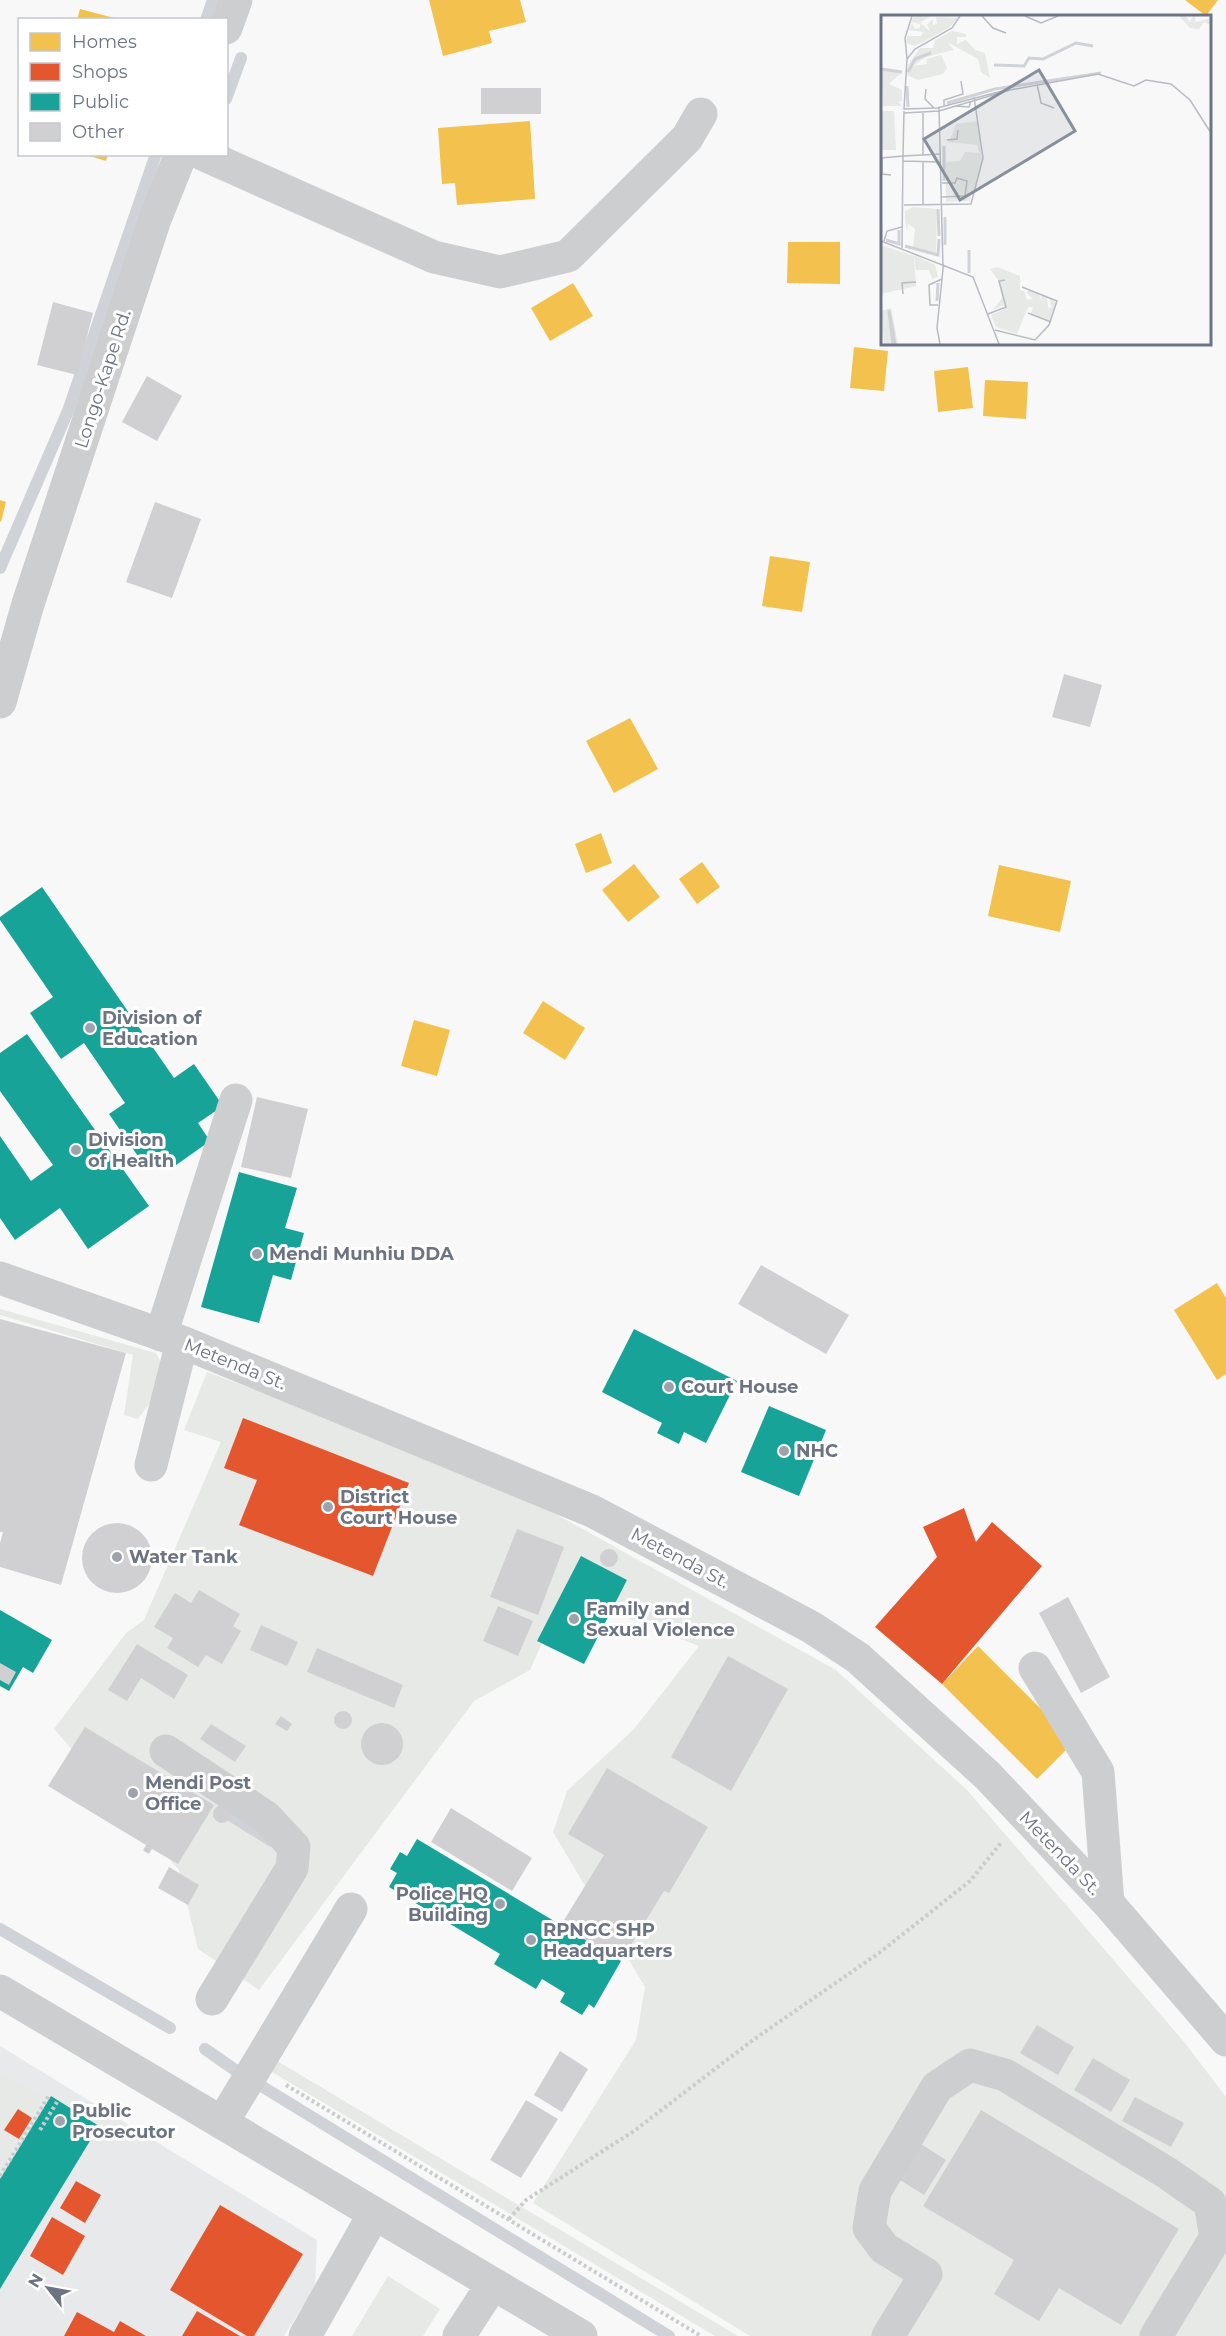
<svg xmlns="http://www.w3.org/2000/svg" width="1226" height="2336" viewBox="0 0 1226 2336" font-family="Montserrat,sans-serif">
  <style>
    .built { fill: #e8e9ea }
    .green { fill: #e6e9e5 }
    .homes { fill: #f2c14e }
    .shops { fill: #e4572e }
    .public { fill: #17a398 }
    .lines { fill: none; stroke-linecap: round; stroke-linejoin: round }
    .stream { stroke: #cfd3d7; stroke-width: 12 }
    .building { fill: #d0d0d2 }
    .path { stroke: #cacbcc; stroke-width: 4; stroke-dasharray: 3 3; stroke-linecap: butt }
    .minor { stroke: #cdcecf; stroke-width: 33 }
    .poi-dot { fill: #9da2ad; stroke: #fff; stroke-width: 2 }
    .labels { text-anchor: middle; stroke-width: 6; stroke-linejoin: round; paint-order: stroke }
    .street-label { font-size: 18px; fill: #6c7484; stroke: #fff }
    .poi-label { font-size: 18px; font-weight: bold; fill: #6c7484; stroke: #fff; text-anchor: start }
    .inset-river { fill: none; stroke: #cfd3d7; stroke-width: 3 }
    .inset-road { fill: none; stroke: #b8bbc3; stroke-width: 1.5 }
    .view { fill: #89909d; fill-opacity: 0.15; stroke: #89909d; stroke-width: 3 }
    .inset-edge { fill: none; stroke: #6c7484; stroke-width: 3 }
  </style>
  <rect width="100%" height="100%" fill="#f8f8f8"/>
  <path class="built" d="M0 2046 317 2240 315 2287 284 2336H0Z"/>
  <path class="green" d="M0 1309 156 1353 166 1372 154 1397 138 1419 124 1415 133 1355 0 1315Z
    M207 1372 491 1478 836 1670 967 1790 1185 2043 1226 2097V2336H750L533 2203 636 2040 645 1987 553 1832 567 1791 634 1729 699 1646 564 1593 530 1670 474 1701 259 1990 198 1949 179 1870 54 1729 126 1633 144 1620 221 1442 184 1430Z
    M274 2059 738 2336H715L267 2069Z
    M0 2073 41 2097 0 2166Z
    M388 2276 440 2309 423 2336H352Z"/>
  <path class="homes" d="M429 0H520L526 22 489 31 492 43 443 56Z
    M1185 0H1218L1206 16Z
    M80 9 118 19V20H77Z
    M530 121 535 199 457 205 455 183 442 184 438 128Z
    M83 154H108L106 161Z
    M788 242H840V284L787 283Z
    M573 283 593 316 550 341 531 308Z
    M854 347 888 351 884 391 850 388Z
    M968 367 973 408 938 412 934 371Z
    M985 380 1028 382 1026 419 983 416Z
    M0 500 6 502 1 522 0 521Z
    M770 556 810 562 802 612 762 606Z
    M630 718 658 769 614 793 586 741Z
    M601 833 612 863 586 873 575 844Z
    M702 862 720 887 697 904 679 879Z
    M634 864 660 897 628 922 602 890Z
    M999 865 1071 881 1060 932 988 916Z
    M543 1001 585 1028 565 1060 523 1033Z
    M414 1020 450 1030 437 1076 401 1066Z
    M1217 1283 1226 1298V1374L1217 1380 1174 1310Z
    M978 1646 1074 1742 1037 1779 942 1684Z"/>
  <path class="shops" d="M243 1418 409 1483 373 1576 239 1525 257 1480 224 1468Z
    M964 1508 976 1542 992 1522 1042 1566 942 1684 875 1627 937 1557 923 1527Z
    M54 2100 96 2126 0 2284V2183L35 2126 37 2128Z
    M18 2109 32 2118 19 2139 4 2130Z
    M76 2181 101 2195 85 2223 60 2208Z
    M220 2205 303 2254 254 2336H247L170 2290Z
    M52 2217 85 2236 63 2275 30 2256Z
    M197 2311 240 2336H182Z
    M77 2312 114 2332 120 2321 146 2336H64Z"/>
  <path class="public" d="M42 887 174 1078 194 1064 223 1106 198 1123 210 1141 172 1168 161 1153 144 1165 109 1114 125 1103 84 1043 61 1059 30 1013 53 997 0 920V917Z
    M27 1034 149 1206 88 1249 60 1208 15 1240 0 1218V1136L31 1181 53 1165 0 1091V1053Z
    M239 1172 297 1188 285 1228 304 1233 291 1280 273 1275 259 1323 201 1307Z
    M634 1329 737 1381 706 1443 684 1432 679 1444 657 1433 662 1423 602 1392Z
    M769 1406 826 1430 799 1496 741 1472Z
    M581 1556 627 1580 584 1664 537 1641Z
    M0 1610 52 1640 33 1673 23 1667 9 1691 0 1686Z
    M86 1730 210 1805 180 1855 55 1780Z
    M417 1839 621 1961 594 2008 589 2004 582 2015 560 2002 565 1993 542 1979 536 1989 494 1964 500 1954 389 1887 397 1873 390 1869 400 1852 407 1856Z
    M51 2096 99 2126 0 2289V2179Z"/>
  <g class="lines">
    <path class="stream" d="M206 20 213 0
      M226 99 241 58
      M0 568 68 411 156 154
      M233 1817 272 1841
      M0 1929 170 2028
      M205 2049 238 2072
      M263 2087 669 2336"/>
  </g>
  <path class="building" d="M481 88H541V114H481Z
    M53 302 93 313 77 375 37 365Z
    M147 376 182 396 157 441 122 422Z
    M155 502 201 519 172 598 126 582Z
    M1064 674 1102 685 1090 727 1052 717Z
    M257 1097 308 1109 291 1178 241 1167Z
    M761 1265 849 1315 826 1354 738 1304Z
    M0 1319 126 1353 61 1585 0 1567V1543L3 1532H0Z
    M82 1558a35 35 0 1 1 70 0a35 35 0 1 1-70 0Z
    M517 1529 564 1547 538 1615 490 1597Z
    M600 1558a9 9 0 1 1 18 0a9 9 0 1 1-18 0Z
    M199 1590 240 1614 233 1626 241 1631 222 1664 206 1655 198 1667 167 1648 173 1638 154 1627 175 1593 191 1603Z
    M1068 1597 1110 1677 1081 1693 1039 1613Z
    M498 1606 533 1621 518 1656 483 1641Z
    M261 1625 298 1642 287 1666 250 1650Z
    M137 1644 188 1675 174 1699 141 1678 127 1701 108 1690Z
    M317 1648 403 1685 394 1708 307 1672Z
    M728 1656 788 1689 731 1791 671 1757Z
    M0 1663 16 1672 9 1685 0 1680Z
    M334 1720a9 9 0 1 1 18 0a9 9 0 1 1-18 0Z
    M281 1716 292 1724 287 1731 275 1724Z
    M361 1744a21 21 0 1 1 42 0a21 21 0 1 1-42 0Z
    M211 1724 246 1746 235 1762 200 1739Z
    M85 1727 214 1805 178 1864 152 1849 149 1854 143 1850 146 1845 48 1786Z
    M607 1768 708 1827 669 1893 664 1891 621 1961 561 1925 604 1855 568 1834Z
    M213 1814a9 9 0 1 1 18 0a9 9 0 1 1-18 0Z
    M451 1808 532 1858 512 1891 431 1842Z
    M169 1867 199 1885 188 1905 158 1888Z
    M1037 2025 1074 2047 1058 2075 1020 2053Z
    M560 2051 588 2069 562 2112 534 2095Z
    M1093 2058 1130 2080 1111 2112 1074 2090Z
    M1135 2097 1184 2123 1171 2147 1122 2121Z
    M526 2100 558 2119 521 2178 490 2160Z
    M981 2110 1179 2229 1121 2325 1059 2288 1039 2321 994 2294 1014 2260 923 2206Z
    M921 2144 946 2160 924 2195 900 2180Z"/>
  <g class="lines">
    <path class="path" d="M697 1711 700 1713
      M146 1852 149 1845
      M286 2085 701 2336
      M40 2130 57 2102
      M0 2176 50 2094
      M509 2219 526 2200 634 2131 753 2040 879 1953 970 1881 1001 1843"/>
    <path class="minor" d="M226 28 236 0
      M202 154 434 257 500 272 568 256 687 138 701 114
      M0 702 28 604 155 219 181 154
      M0 1278 182 1342 592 1511 811 1627 858 1658 987 1775 1108 1903 1226 2040
      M161 1335 236 1100
      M151 1465 182 1342
      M1035 1668 1098 1772 1108 1903
      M166 1751 266 1817 294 1847 292 1868 212 1999
      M0 1991 581 2336
      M222 2123 351 1909
      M305 2336 374 2214
      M459 2336 492 2285
      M888 2336 926 2274 884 2248 869 2228 875 2191 937 2087 970 2065 1005 2075 1167 2173 1210 2203 1216 2237 1156 2336"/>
  </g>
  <g class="poi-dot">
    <circle cx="90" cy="1028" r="6"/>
    <circle cx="76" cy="1150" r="6"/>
    <circle cx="257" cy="1254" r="6"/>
    <circle cx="669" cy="1387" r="6"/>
    <circle cx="784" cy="1451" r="6"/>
    <circle cx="328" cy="1507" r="6"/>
    <circle cx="117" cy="1557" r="6"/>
    <circle cx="574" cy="1619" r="6"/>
    <circle cx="133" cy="1793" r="6"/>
    <circle cx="500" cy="1904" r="6"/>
    <circle cx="531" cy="1940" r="6"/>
    <circle cx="60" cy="2121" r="6"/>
  </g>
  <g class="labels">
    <g class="street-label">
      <text transform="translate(103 379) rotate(-72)" y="6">Longo-Kape Rd.</text>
      <text transform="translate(235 1364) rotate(22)" y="6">Metenda St.</text>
      <text transform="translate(680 1558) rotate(28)" y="6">Metenda St.</text>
      <text transform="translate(1060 1853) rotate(46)" y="6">Metenda St.</text>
    </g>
    <g class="poi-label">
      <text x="102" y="1024">Division of<tspan x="102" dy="21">Education</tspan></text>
      <text x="88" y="1146">Division<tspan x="88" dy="21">of Health</tspan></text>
      <text x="269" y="1260">Mendi Munhiu DDA</text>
      <text x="681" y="1393">Court House</text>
      <text x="796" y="1457">NHC</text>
      <text x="340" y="1503">District<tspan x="340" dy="21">Court House</tspan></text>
      <text x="129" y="1563">Water Tank</text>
      <text x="586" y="1615">Family and<tspan x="586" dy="21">Sexual Violence</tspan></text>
      <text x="145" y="1789">Mendi Post<tspan x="145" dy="21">Office</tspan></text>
      <text x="488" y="1900" text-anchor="end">Police HQ<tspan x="488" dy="21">Building</tspan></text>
      <text x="543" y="1936">RPNGC SHP<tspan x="543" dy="21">Headquarters</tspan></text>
      <text x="72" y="2117">Public<tspan x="72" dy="21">Prosecutor</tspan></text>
    </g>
  </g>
  <g transform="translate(881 15)">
    <rect width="330" height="330" fill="#f8f8f8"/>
    <path d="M33 1H49L39 8 49 16 46 10 52 4V10L56 9 55 2 77 3 68 13 34 31 25 28 26 21H40L42 17 28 15 31 8 34 14 39 13V9L30 7ZM298 1H305L309 7 312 1H314L315 7 330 3V10L323 7 318 14 309 13ZM71 16 85 19V22H76V29L85 25 94 35 104 38 109 63 100 57 97 44 66 27 73 35 45 42 32 51 46 49 45 44 60 40 66 53 62 59 37 65 26 60 27 50 39 33H52L54 25ZM0 54 20 58 8 69 21 75V86L17 87 21 91H2ZM0 96H13L15 135H0ZM97 106 101 146 93 174 88 186 65 187 64 130 65 147 79 146 84 137 98 138 96 130 68 127 75 109ZM32 192 56 194 55 240 32 232 34 214 27 209 26 217 24 205V196ZM0 230 33 241 35 271 0 279ZM33 240 54 250 57 262 51 264 48 255H35ZM116 252 139 261V275L143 276 146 285 152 284 145 277 149 275 158 279 161 288 160 280 166 282 167 292 171 293 168 283 176 288 169 306 150 298 152 292H147L136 319 115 312 110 300 122 295 123 290 112 295 121 283 117 265 109 254ZM10 293 17 329H3L0 296Z" fill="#e6e9e5"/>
    <path class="inset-river" d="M113 50 143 51 148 43 162 44 195 28 212 31M0 54 21 57M27 57 34 44 50 38M26 71 27 92M66 88 114 74 220 58M63 166V131M57 194 58 221M5 225 18 229V215M64 230V202M24 231 57 240 58 224M88 235V258M56 286 57 268M8 295 14 329M8 296 12 329"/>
    <path class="inset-road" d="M79 1 71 13 34 34 26 44 23 94 56 93 125 75M101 1 112 13 125 18M144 1 160 8 177 1M26 44 24 23 31 1M156 69 160 88 173 93M45 74 44 84 53 93M63 90V85L82 79 80 66M74 91 88 92 90 86M58 92 62 254 56 313 59 329M23 98 58 96 129 75 217 59 253 71 265 65 290 69 309 85 330 118M42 98V140M66 125 76 124 77 115M0 143 22 141 23 96M1 143V159L10 160M22 146 60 147M61 182 84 181 86 166 76 163 74 168H61M42 189V147M23 190 90 189 102 143 93 82M0 226 92 262 118 329M3 226 6 216 21 212M21 233 22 141 60 139M22 279 21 268 35 267M57 290H49L48 270 61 264M147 298 170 307M107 299 125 292 118 266 124 265M114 315 154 325 168 310 176 286 141 272"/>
    <path class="view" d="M158 55 194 116 79 185 43 124Z"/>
    <rect width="330" height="330" class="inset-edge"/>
  </g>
  <rect x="18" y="18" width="210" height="138" fill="#ffffff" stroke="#c4c7ce" stroke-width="1.5"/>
  <rect x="30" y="33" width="30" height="18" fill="#f2c14e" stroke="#c4c7ce" stroke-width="1.5"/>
  <text x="72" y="48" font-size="18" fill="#6c7484">Homes</text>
  <rect x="30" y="63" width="30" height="18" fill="#e4572e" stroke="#c4c7ce" stroke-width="1.5"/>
  <text x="72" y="78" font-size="18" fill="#6c7484">Shops</text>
  <rect x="30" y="93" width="30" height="18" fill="#17a398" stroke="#c4c7ce" stroke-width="1.5"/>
  <text x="72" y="108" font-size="18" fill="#6c7484">Public</text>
  <rect x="30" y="123" width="30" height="18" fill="#d0d0d2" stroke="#c4c7ce" stroke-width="1.5"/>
  <text x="72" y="138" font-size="18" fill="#6c7484">Other</text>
  <g transform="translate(48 2288) rotate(301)" stroke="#ffffff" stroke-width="4.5" paint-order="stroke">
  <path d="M0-4.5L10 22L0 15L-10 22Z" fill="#6c7484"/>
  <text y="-9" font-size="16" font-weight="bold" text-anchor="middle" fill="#6c7484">N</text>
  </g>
</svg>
